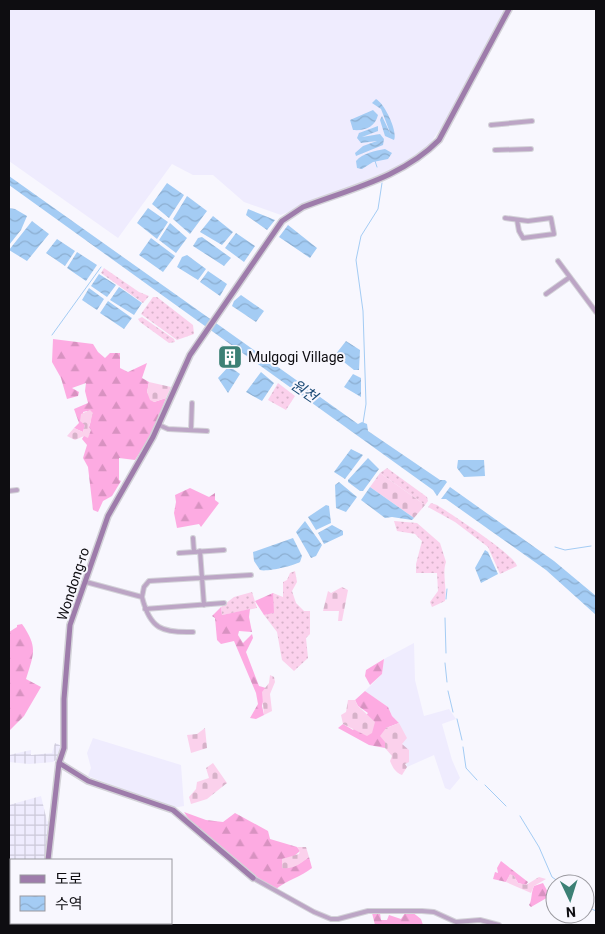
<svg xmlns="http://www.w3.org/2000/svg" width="605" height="934" viewBox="0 0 605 934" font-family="Roboto,'Noto Sans KR',sans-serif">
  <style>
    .built { fill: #efecfe }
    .industrial { fill: url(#industrial-grid) }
    .grass { fill: url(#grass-dots) }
    .forest { fill: url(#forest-firs) }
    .cemetery { fill: url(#cemetery-stones) }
    .water { fill: url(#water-waves) }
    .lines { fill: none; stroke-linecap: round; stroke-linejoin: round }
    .stream { stroke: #a4ccf4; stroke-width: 1 }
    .street-casing { stroke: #d3d2d8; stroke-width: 6 }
    .secondary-casing { stroke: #d3d2d8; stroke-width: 8 }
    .street { stroke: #bca5c5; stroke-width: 4 }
    .secondary { stroke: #9e7cab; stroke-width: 5 }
    .labels { text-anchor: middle; stroke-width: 4; stroke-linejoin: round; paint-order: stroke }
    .poi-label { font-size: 14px; fill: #0e0d11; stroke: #f8f7fe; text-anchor: start }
    .street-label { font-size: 14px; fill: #0e0d11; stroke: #f8f7fe }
    .water-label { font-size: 15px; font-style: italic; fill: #1d4c77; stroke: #f8f7fe }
  </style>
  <defs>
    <pattern id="industrial-grid" width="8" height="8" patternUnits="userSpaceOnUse" patternTransform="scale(1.25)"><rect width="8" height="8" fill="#efecfe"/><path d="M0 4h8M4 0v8" fill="none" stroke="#ccc9d9"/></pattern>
    <pattern id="grass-dots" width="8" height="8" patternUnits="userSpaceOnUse" patternTransform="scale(1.25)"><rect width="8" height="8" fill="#fbd1ec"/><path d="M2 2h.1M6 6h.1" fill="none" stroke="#d6b2c9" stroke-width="1.8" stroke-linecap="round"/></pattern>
    <pattern id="forest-firs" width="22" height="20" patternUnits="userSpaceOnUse" patternTransform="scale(1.25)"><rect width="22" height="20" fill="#fdabe2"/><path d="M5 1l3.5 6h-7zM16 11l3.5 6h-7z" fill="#d892c1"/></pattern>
    <pattern id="cemetery-stones" width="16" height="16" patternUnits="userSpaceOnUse" patternTransform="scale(1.25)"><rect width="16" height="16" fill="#fbd1ec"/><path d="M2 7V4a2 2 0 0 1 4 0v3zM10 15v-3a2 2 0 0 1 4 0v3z" fill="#d6b2c9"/></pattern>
    <pattern id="water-waves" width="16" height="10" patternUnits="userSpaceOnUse" patternTransform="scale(1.25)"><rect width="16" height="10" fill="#a4ccf4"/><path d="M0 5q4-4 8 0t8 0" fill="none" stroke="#8caed0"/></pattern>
  </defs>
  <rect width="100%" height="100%" fill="#f8f7fe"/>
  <path class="built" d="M9 9H506L447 119 427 148 417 156 402 165 281 215 244 202 213 175H193L172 164 118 238 9 161Z
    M414 643 415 680 424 716 449 709 456 719 442 724 452 760 460 778 450 790 445 788 434 755 407 767 399 723 392 716 388 707 365 691 382 674 384 659Z
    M93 738 181 765 184 806 172 808 88 776 91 768 87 753Z"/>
  <path class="industrial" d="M55 743 62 746 57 759 53 762 29 764 9 762V755L31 750V755L52 753Z
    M41 796 47 821 49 822 45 860H11V875L9 874V805Z"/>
  <path class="grass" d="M104 268 139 292 149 296 143 303 101 273Z
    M153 297H157L193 325 194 334 177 340 141 314Z
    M142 317 174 339 175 342 169 343 140 322 138 319Z
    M278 383 295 396 286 410 268 400Z
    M387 468 427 497 428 501 425 505 380 473Z
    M431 503 437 505C451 514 515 555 517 566L500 574 488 547 455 522 428 507Z
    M394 521 417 523 440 543 446 562C442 573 447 586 445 601L432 607 430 602 438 591 437 573H416V564L422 541 415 534 397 531Z
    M295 571 297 582 292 591 296 603 304 611H310V634L306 638 308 658 294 671 282 660 277 632 264 615 273 613V593L283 597V582L287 580 290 573Z
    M252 592 257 608 222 615 221 607 234 597Z"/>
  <path class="forest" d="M53 339 93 344 98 352 105 358 110 353H120V368L128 372 147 363 142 378 149 382 147 392 154 402 166 398 152 434 135 460 119 458V480L121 481 112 496 103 501 98 512 93 510 88 467 83 458 87 445 82 439C88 429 95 421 87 411L83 412 85 425 83 432 74 428 79 423 74 409 88 403 85 391 86 383 72 388 79 392 78 396 67 399 61 378 52 362Z
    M190 488 209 497 215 493V500L219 503 201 527 199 524 177 528 174 513 176 502 175 495Z
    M273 593 274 613 264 615 255 601Z
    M221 607 222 615 250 609 249 617 252 632 239 631 238 635 243 643 252 634 253 638 246 652 259 686 266 688 262 706 264 715 256 719 250 718 258 704 256 693 234 641 221 644 217 640 215 618 212 616Z
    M22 624C38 647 34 653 26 679L41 687 24 716 9 731V632L17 627V625Z
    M384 659 382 674 370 685 365 676 366 670Z
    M365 691 388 707 392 716 399 723 386 728 385 748 369 745 338 728 343 724 353 730 368 713 358 706 355 700Z
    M184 812 206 820 223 822 235 813 268 831 270 839 297 847 300 851 292 858 282 859 297 865 309 857 312 868C301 877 287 880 276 889 245 871 204 842 184 812Z
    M501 861 528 882 526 885 518 883 514 876 510 875 506 882 493 879 495 872 498 873 497 868Z
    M543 883 550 896 531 907 529 905C532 901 531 892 534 886Z
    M412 912 421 919 423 925H375L372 913H380L381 920H387L389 915 401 919 405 913Z"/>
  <path class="cemetery" d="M149 382 171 387 166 398 154 402 150 400 147 392Z
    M90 410 93 413 89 427 91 430 88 438 84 436 75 440 67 436 74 428 83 432 85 425 80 421 81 414Z
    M380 473 425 505 414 518 370 487Z
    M342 587 348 590 342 621H338L339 611H323L328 591 331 593Z
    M270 675 274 677 275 682 270 694 272 711 264 715 262 692 269 683Z
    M348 700H355L358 706 375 722 372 733 367 736 343 724 341 715 346 712Z
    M399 723 407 738 402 744 409 750V762L405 764 407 767 402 775C395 772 393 768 390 761L392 756 385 748V742L380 736 386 728Z
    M205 728 207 748 191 753 187 735 197 734Z
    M213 763 227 783 207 799 191 804 189 797 196 789 197 782 209 778 206 768Z
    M297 847H306L309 857C301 863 293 870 282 868V859L299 854 300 851Z
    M510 874 514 876 518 883 526 885 539 877 546 879 534 886 531 893 506 882Z"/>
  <path class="water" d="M376 99C385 104 398 132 394 140L385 136 380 120 382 116 391 135 381 109 372 103Z
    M373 110 378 115C375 127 365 131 353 130L350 120Z
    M378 126V131L362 137 380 134 384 139 383 145 356 156 355 153 363 146 377 141 361 143 357 138 359 133Z
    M385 149 392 153 388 159 373 162 362 169 357 168 356 161C363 153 375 151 385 149Z
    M9 176 358 424 362 422 367 424 368 431 440 480H445L447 482 437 496 433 490 9 185Z
    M167 183 184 195 169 218 152 204Z
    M187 196 207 211 190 234 173 219Z
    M9 208 15 209 27 216 21 230 9 245Z
    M148 208 168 222 157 239 137 223Z
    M248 209 275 220 267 230 246 215Z
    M213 216 233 232 222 245 200 232Z
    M32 221 49 234 27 261 9 250Z
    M170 223 187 238 176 253 159 240Z
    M288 225 317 248 310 258 279 237Z
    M236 233 255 246 244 262 225 248Z
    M202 237 231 258 224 266 193 246 198 238Z
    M151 238 175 256 163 272 139 255Z
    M57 239 75 251 65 266 46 253Z
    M77 252 97 265 86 281 67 268Z
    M187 255 206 269 198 280 177 267 182 257Z
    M208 271 227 284 220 296 200 282Z
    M99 274 116 285 107 297 91 286Z
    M119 287 142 303 134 315 110 300Z
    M89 288 104 299 97 310 82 300Z
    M241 295 264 311 256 322 232 306 234 301Z
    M108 301 132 318 124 329 100 313Z
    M346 341 360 350 359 370H354L335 355Z
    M229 366 240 374 228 393 218 378Z
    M261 372 274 383 262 401 246 392Z
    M353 374 361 378V397L344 387Z
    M351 449 363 455 345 479 334 472Z
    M368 458 379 469 363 491H360L348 482V480Z
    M458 460H484L485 476 464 477 457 468Z
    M339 482 357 497 346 512 336 508 335 485Z
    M370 487 414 518 412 520 392 517 385 518 361 500Z
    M450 487 554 561 596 596V615L546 570 446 499H441Z
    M326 505 329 506 331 523 316 530 308 517Z
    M305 521 322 545 316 556 311 558 296 532Z
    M332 525 343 531V535L324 544 318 533Z
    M293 538 302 556 300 562C293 566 267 572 260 570L254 561 253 552Z
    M485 550 488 552 498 574 481 583 475 568Z"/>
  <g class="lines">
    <path class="stream" d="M375 161 377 167
      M52 335 101 267
      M363 423 366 404 363 311 356 260 361 236 378 209 382 183
      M555 547 565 550 591 546
      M446 599 447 589
      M445 618 446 653
      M445 663 447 682
      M448 691 453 712
      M457 719 462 740
      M463 747 466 768 477 780
      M485 785 506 806
      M520 816 539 847 552 877 562 884
      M585 906 596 911"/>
    <defs>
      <path id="street" d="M491 125 532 121
        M495 150 531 149
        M505 218 528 221 551 218 554 234 523 238 519 231 517 220
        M558 261 596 312
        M546 294 570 277
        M159 425 168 429 207 431
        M191 430 192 403
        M9 491 17 490
        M193 538 194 552
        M200 551 204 605
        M179 553 224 550
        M86 582 142 597C150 629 162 633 193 632
        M142 597 144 587 149 581 251 575
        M145 609 224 603
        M253 878 314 912 331 919H338L368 911H422L434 912 456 922 480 920 499 925"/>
      <path id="secondary" d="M59 763 88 781 173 810 253 878
        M48 860 59 763 64 748V699L70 625 108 516 153 437 190 355 282 221 303 207C350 189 403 177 439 140L509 9
        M49 923 50 925"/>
    </defs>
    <use href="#street" class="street-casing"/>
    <use href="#secondary" class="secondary-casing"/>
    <use href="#street" class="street"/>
    <use href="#secondary" class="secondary"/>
  </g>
  <defs>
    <symbol id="building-square" viewBox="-11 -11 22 22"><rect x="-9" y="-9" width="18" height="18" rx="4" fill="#3c8075" stroke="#f8f7fe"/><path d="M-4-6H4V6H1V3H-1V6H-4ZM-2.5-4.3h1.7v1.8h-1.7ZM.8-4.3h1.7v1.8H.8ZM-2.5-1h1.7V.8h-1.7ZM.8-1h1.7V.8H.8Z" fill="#fff"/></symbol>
  </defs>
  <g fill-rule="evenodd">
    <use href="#building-square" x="216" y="343" width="28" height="28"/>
  </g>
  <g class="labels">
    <g class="poi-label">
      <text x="248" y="362">Mulgogi Village</text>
    </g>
    <g class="street-label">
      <text transform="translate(73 584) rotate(-72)" y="5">Wondong-ro</text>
    </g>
    <g class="water-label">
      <text transform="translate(304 391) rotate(35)" y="5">원천</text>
    </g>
  </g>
  <rect width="605" height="934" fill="none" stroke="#0e0d11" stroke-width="20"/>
  <rect x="10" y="859" width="162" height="65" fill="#f8f7fe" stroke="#9a999f"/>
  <rect x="20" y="875" width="25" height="8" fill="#9e7cab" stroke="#9a999f"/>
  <text x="55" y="884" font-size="15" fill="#0e0d11">도로</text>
  <rect x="20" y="896" width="25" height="15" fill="url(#water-waves)" stroke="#9a999f"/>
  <text x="55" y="909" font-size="15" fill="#0e0d11">수역</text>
  <g transform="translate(570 899) rotate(176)"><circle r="24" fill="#f8f7fe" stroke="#9a999f"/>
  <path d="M0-4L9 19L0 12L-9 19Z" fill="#3c8075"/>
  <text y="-8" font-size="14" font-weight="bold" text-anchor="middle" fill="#0e0d11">N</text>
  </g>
</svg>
